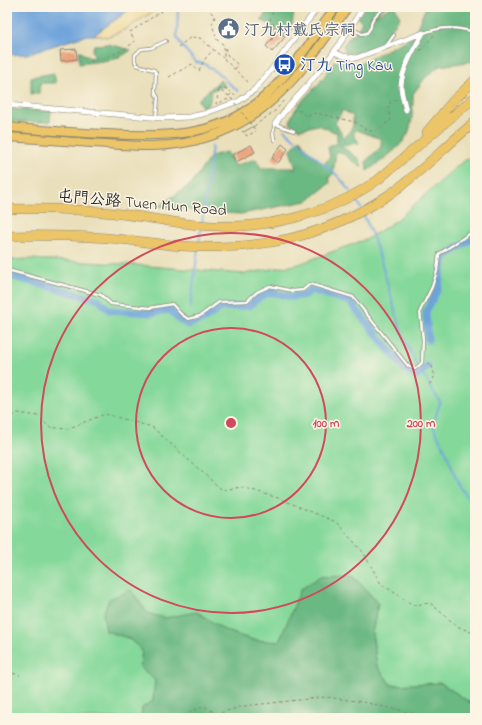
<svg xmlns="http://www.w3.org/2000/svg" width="482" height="725" viewBox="0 0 482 725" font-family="'Indie Flower','LXGW WenKai TC',sans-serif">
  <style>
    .green { fill: #84d89a; stroke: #588262 }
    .forest { fill: #6bb882; stroke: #4b7256; fill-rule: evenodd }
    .sand { fill: #eeda9e; stroke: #8c8264 }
    .water { fill: #6da3db; stroke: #4c6783 }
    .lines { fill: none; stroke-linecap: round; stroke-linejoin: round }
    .stream { stroke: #6da3db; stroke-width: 2 }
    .canal { stroke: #6da3db; stroke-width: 7 }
    .building { fill: #eb9d74 }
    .service-casing { stroke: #8a8572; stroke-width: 4 }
    .minor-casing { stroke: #8a8572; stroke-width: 6 }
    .primary-casing { stroke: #8a8572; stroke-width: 10 }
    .motorway-casing { stroke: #8a8572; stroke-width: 10 }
    .path { stroke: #8a8572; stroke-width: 1; stroke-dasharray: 3 3; stroke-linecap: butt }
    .service { stroke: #fff; stroke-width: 2.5 }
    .minor { stroke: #fff; stroke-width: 5 }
    .primary { stroke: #ecc569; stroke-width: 8 }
    .motorway { stroke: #ecc569; stroke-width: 9 }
    .path-bridge { stroke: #8a8572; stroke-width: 1; stroke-dasharray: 3 3; stroke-linecap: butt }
    .ring { fill: none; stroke: #d1495b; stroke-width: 2 }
    .labels { text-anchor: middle; stroke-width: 3; stroke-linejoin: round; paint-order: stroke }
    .service-label { font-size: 16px; fill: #4e5e75; stroke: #fcf5e5; text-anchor: start }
    .transit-label { font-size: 16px; fill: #164399; stroke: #fcf5e5; text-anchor: start }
    .street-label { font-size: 16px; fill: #2b2b2b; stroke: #fcf5e5 }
    .centre { fill: #d1495b; stroke: #fcf5e5; stroke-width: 2 }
    .ring-label { font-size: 12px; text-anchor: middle; font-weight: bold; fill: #d1495b; stroke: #fcf5e5; stroke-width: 3; stroke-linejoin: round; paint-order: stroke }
  </style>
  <rect width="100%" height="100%" fill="#fcf5e5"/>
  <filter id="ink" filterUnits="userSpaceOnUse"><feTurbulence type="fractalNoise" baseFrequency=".025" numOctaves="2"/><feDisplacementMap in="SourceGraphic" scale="8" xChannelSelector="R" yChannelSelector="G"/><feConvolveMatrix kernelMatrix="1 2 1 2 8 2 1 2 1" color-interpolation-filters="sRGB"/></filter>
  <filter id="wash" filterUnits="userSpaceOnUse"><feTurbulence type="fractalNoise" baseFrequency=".012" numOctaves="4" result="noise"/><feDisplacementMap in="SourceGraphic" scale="16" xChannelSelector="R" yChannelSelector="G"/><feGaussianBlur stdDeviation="0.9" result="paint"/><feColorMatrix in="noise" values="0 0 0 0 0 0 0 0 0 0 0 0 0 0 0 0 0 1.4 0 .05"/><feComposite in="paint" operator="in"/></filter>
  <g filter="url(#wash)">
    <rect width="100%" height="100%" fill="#e9dfba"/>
    <path class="green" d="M475 153V706L441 683 391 685 377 666 372 633 378 603 352 575 321 576 290 618 279 642 253 640 226 631 197 612 164 619 147 613 131 590 106 631 128 638 142 650 140 667 155 680 153 701 142 708 141 718H7V260L29 259 124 264 244 274 299 264 367 239 397 220 456 167Z"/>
    <path class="forest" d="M270 7H279L282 10 287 7H296L293 17 292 28 274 49 276 32 266 34 271 25 261 20Z
      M365 7H385L373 17 391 7H395L400 18 386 35 383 44 362 53H346L343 45 351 35 355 34 362 22 358 18Z
      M426 7H475V61L439 66 425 78 413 94C413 105 413 119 409 131 404 146 380 162 367 171L366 161 381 147V139L357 130 353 133 359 143 340 145 359 159 362 166C350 163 346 152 336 151L333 174 329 177 330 183 307 201 241 214 202 212 159 206 191 184 211 156 226 152 228 153 234 166 256 159 261 168H296L290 151 300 139 309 152 324 164 330 157 328 148 330 145 337 144V133L318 125 300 129 290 123C292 107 310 94 320 82 325 76 329 68 334 61L358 64 413 37ZM343 110 353 116V126L345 138 335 123Z
      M108 44 131 50C116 62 97 61 79 64V51L90 58 95 57 92 51 94 45Z
      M54 73 56 83H40L39 93 31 94V77Z
      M220 80 225 86 212 90 209 104 202 107 198 100Z
      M7 109 51 111 50 122H7Z
      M352 575 378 603 372 633 377 666 391 685 441 683 475 706V718H141L142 708 153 701 155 680 140 667 142 650 128 638 106 631 103 614 109 599 131 590 147 613 164 618 197 612 226 631 253 640 279 642 301 589 321 576Z"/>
    <path class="sand" d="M133 7H160L126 29 107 37 94 35Z"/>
    <path class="water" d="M7 7H133L94 35H87L27 54 7 55Z"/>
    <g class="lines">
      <path class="stream" d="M178 7 177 37 181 45 196 62 205 64 223 77 226 81 238 91
        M284 130 339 177 351 192
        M355 198 361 208
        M363 214C380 249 388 289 400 327 409 354 425 378 440 402L433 426 446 452 458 483 475 508
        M202 223 212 146
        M199 245 201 227
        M190 309 198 249"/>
      <path class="canal" d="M7 275 99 300 109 310 151 313 170 310 177 318 188 325 203 320 221 308 249 306 260 297 271 292 292 297 305 295 311 290 350 302 405 370 416 376 428 366
        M428 340 426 312 438 289 444 257 475 237"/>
    </g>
    <g id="blocks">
      <path class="building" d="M279 31 285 37 272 52 266 46Z
        M76 49 77 59 61 61 60 50Z
        M282 144 288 149 278 163 272 158Z
        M251 145 255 152 236 162 232 155Z"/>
    </g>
  </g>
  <g filter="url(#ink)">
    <use href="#blocks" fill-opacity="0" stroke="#8a8572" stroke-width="1"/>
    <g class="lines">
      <defs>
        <path id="service" d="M351 28 362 34 367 33 371 27C370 17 380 11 388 7
          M424 33C443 26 455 27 475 32
          M386 46 394 35
          M156 117 158 98 155 92 156 73 154 70 137 65 135 61V55L141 49 151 48 166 41
          M274 140 273 132 275 124 294 131
          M7 270 101 295 111 304 150 308 172 304 181 314 188 319 200 316 219 302 247 301 257 292 270 286 293 291 303 290 310 284 353 297 408 366 415 369 422 363 423 340 420 311 432 287 437 271 439 254 475 230"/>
        <path id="minor" d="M334 52 343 56 356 58 423 33
          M7 105 162 118 189 117 203 114 239 101 254 90 268 74 318 7
          M406 110C404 102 401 94 401 85 402 69 415 47 423 33
          M275 124C285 109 300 95 311 81 331 58 348 33 363 7"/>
        <path id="primary" d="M7 127C40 130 73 133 107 134 159 137 214 138 257 103 289 77 311 40 336 7
          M7 137C40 139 73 142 107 144 121 145 135 146 149 146 199 146 245 128 280 93 306 68 326 36 348 7"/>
        <path id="motorway" d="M427 132 453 101 475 80
          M7 209C42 208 78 209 113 213 141 216 169 222 198 225 262 231 327 216 379 179L475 97
          M7 236C40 235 74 236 107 238 132 240 157 244 182 246 258 251 323 238 387 196 419 175 445 146 475 122"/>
      </defs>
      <use href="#service" class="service-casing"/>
      <use href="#minor" class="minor-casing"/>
      <use href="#primary" class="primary-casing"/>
      <use href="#motorway" class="motorway-casing"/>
      <path class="path" d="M207 7 215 17 212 24 217 40 224 45V59L250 84
        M276 7 270 18 274 25H281L285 32 289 35
        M178 47 191 37 200 38 223 58
        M225 48 228 56 238 65 235 69
        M420 51 434 35
        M90 61C106 58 123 52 135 41L130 32 168 7
        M199 70 205 59 213 50
        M169 77 192 64 200 71
        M219 90 223 88 231 92
        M229 96 232 93 235 96
        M293 112 295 110 301 111 305 116 316 113 355 122 367 131H375L391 120 388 108 390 102 397 99
        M254 126 275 111 285 99
        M242 131 243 132 253 127 256 131
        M427 363 431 364 435 376 429 385
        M7 419 18 413 38 416 49 427 67 429 105 414 152 427 222 490 242 487 278 498 336 522 363 552 381 584 413 605 430 603 457 626 475 634
        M7 672 20 675
        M178 718 204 706 217 714 244 706 326 697 363 702 433 718"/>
      <use href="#service" class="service"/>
      <use href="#minor" class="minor"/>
      <use href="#primary" class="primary"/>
      <use href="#motorway" class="motorway"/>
      <path class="path-bridge" d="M229 96 219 90 216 104 231 98 253 127 254 126
        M252 127 244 132 247 136 256 131"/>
    </g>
  </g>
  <g class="ring">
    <circle cx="231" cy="423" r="95"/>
    <circle cx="231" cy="423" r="190"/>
  </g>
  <defs>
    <symbol id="civic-disc" viewBox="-11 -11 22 22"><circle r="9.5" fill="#5c6f8a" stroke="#fcf5e5"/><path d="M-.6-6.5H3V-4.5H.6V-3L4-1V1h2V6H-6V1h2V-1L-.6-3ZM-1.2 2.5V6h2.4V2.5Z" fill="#fff"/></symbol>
    <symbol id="bus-disc" viewBox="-11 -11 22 22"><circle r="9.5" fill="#1a4fb4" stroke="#fcf5e5"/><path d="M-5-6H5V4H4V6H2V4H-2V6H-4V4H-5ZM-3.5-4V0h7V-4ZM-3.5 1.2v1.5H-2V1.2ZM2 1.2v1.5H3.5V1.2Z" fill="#fff"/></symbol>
  </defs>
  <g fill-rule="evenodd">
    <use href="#civic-disc" x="216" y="16" width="25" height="25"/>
    <use href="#bus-disc" x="272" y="52" width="25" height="25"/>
  </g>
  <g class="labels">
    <g class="service-label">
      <text x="244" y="35">汀九村戴氏宗祠</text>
    </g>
    <g class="transit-label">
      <text x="300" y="70">汀九 Ting Kau</text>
    </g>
    <g class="street-label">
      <text transform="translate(142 202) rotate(5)" y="6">屯門公路 Tuen Mun Road</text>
    </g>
  </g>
  <circle cx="231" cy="423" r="6" class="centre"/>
  <g class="ring-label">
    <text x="326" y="427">100 m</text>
    <text x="421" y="427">200 m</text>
  </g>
  <rect width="482" height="725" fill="none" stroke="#fcf5e5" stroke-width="24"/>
</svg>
